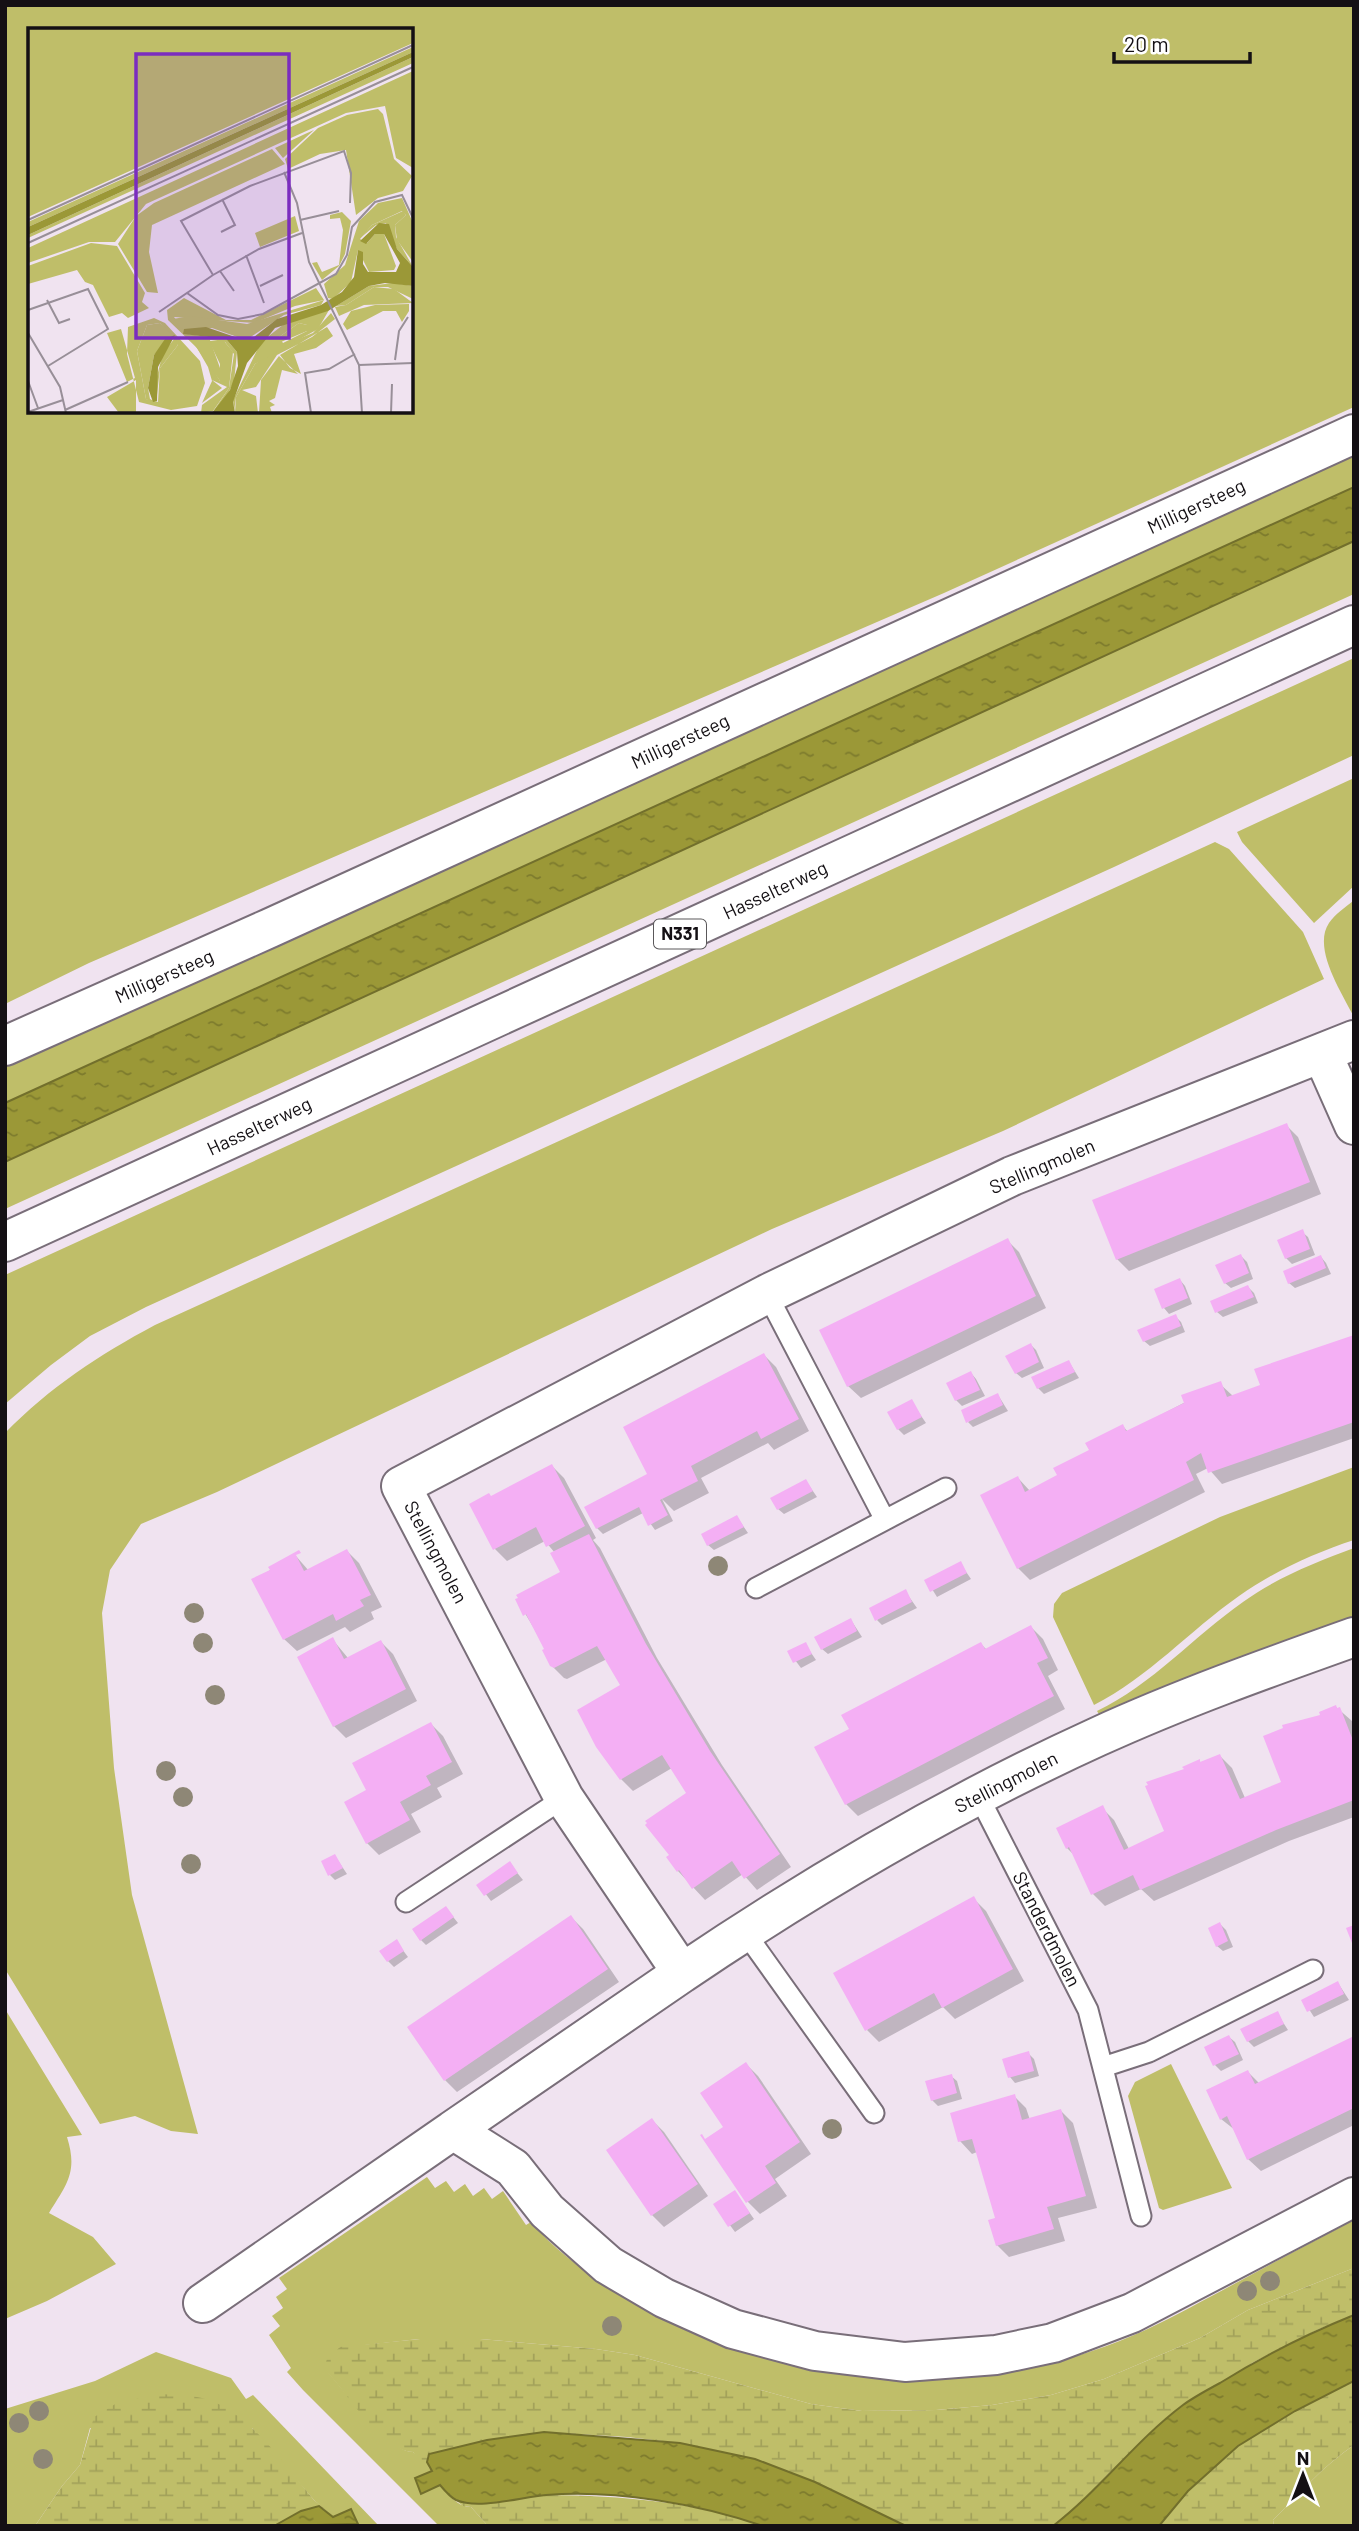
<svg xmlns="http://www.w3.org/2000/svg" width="1359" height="2531" viewBox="0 0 1359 2531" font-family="Barlow,sans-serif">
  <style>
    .grass { fill: #bfbe69; fill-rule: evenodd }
    .wetland { fill: url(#wetland-marsh) }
    .water { fill: url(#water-ripples); stroke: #726f2c; stroke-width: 2 }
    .shadow { fill: #0003 }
    .building { fill: #f4aff4 }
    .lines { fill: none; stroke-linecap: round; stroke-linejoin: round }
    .service-casing { stroke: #796e79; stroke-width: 23 }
    .minor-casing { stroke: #796e79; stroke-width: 42 }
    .primary-casing { stroke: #796e79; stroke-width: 42 }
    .service { stroke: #fff; stroke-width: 19 }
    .minor { stroke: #fff; stroke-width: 38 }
    .primary { stroke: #fff; stroke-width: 38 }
    .tree { fill: #8e8776 }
    .labels { text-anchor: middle; stroke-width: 5; stroke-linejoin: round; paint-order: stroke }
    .shield { fill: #fff; stroke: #5a585a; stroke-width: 2 }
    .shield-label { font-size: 18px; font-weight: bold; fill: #141014 }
    .street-label { font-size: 19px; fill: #141014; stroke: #fff }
    .inset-road { fill: none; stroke: #988f98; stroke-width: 2 }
    .view { fill: #7b2cbf; fill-opacity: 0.15; stroke: #7b2cbf; stroke-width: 3.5 }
    .inset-edge { fill: none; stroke: #141014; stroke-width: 3.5 }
  </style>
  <defs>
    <pattern id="wetland-marsh" width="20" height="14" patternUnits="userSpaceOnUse" patternTransform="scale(1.75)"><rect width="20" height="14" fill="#bfbe69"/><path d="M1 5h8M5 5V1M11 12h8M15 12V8" fill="none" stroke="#a3a25a"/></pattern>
    <pattern id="water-ripples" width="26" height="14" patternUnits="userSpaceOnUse" patternTransform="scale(1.75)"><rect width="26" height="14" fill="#9b9837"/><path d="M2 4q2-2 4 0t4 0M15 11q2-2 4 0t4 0" fill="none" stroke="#7d7b2d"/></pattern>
  </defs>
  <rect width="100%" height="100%" fill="#f0e3f0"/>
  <path class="grass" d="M5 5H1354V407L944 593 89 963 5 1004ZM30 30H411V411H30Z
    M1354 449V487L5 1103V1062Z
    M1354 541V594L5 1209V1162Z
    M1354 658V755L1114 867 146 1307 90 1336 51 1365 5 1404V1275Z
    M1354 778V886L1314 923 1242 842 1237 832Z
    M1215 842 1229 849 1303 932 1324 979 1003 1131 772 1229 217 1492 141 1524 110 1570 102 1613 114 1768 132 1895 198 2134 171 2131 135 2116 100 2124 5 1969V1433C50 1387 99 1355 155 1325Z
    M1354 900V1017C1342 993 1312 948 1329 923 1335 914 1346 907 1354 900Z
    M1354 1467V1540C1314 1553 1273 1572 1239 1596 1189 1631 1149 1677 1094 1705L1053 1617 1054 1604 1062 1593 1220 1517Z
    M1354 1548V1616L1213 1668 1100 1716 1097 1711C1153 1684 1193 1637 1243 1602 1276 1578 1316 1562 1354 1548Z
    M5 2009 82 2135 67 2137C78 2172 67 2184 49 2213L93 2237 116 2264 47 2301 5 2319Z
    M1171 2064 1232 2188 1163 2210 1159 2208 1128 2096 1135 2082Z
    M427 2177 435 2188 446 2181 454 2192 465 2184 473 2196 484 2188 492 2199 503 2191 526 2225 531 2222C572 2271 652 2317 711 2340 847 2394 999 2393 1134 2335 1165 2322 1194 2305 1223 2290 1267 2266 1310 2243 1354 2220V2268L1248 2310 1200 2338 1104 2379 1051 2395 992 2405 936 2410 862 2411 811 2404 635 2355 596 2349 480 2339H419L365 2345 327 2371C345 2391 388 2452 413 2452 419 2459 427 2464 432 2471L421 2493 440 2485C449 2495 458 2507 471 2507L488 2526H439L303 2390 287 2372 291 2368 269 2335 280 2326 272 2316 283 2308 276 2297 287 2289 279 2278Z
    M156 2352 231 2378 246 2399 253 2395 379 2526H355L357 2524 333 2517 314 2500 252 2428H90L80 2465 62 2486 35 2526H5V2409L95 2381Z
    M1354 2445V2526H1274L1273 2520C1299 2494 1323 2466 1354 2445Z"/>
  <path class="wetland" d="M1354 2268V2315L1319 2329 1252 2363 1110 2472 1075 2509 1053 2526H907L815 2482 755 2459 680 2443 627 2437 544 2432 487 2440 429 2454 427 2458 430 2468 420 2462 413 2452C382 2451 348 2394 327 2372L325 2365 327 2359 340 2347 420 2339H480L596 2349 635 2355 811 2404 862 2411 936 2410 992 2405 1051 2395 1104 2379 1200 2338 1248 2310Z
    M1354 2381V2445C1323 2466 1299 2494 1273 2520L1274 2526H1159L1188 2491 1238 2446 1295 2411Z
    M159 2394C173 2395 189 2395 202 2398 248 2409 285 2466 314 2500L325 2509 319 2506 301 2511 274 2526H35L62 2486 80 2465 94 2417 117 2403Z
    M548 2495C624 2496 691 2501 763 2526H488L471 2507 463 2506 454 2499 469 2504Z"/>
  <path class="water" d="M1354 487V541L5 1162V1103Z
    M1354 2315V2381L1295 2411 1238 2446 1188 2491 1159 2526H1053C1100 2490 1135 2441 1183 2405 1194 2397 1207 2390 1220 2383 1263 2356 1307 2334 1354 2315Z
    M544 2432 680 2443 755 2459 815 2482 906 2526H763C699 2504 613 2489 546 2495 521 2497 479 2510 456 2500 450 2497 445 2491 440 2485L421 2494 415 2478 432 2471 427 2462 429 2454 487 2440Z
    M319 2506 333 2517 351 2509 358 2524 274 2526 301 2511Z"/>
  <path class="shadow" d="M1286 1125 1298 1137 1321 1194 1129 1271 1117 1259Z
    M1302 1232 1308 1237 1315 1255 1292 1264 1286 1258Z
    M1007 1240 1019 1252 1046 1308 861 1398 848 1386Z
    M1241 1256 1247 1262 1253 1279 1231 1288 1225 1283Z
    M1321 1257 1326 1263 1331 1274 1295 1288 1289 1283Z
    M1180 1280 1185 1286 1192 1304 1169 1314 1164 1308Z
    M1248 1287 1254 1293 1258 1303 1223 1317 1217 1312Z
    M1175 1316 1181 1322 1185 1332 1150 1346 1144 1341Z
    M1354 1337V1438L1222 1484 1208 1468 1196 1474 1205 1492 1030 1580 1018 1568V1478L1030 1491 1059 1476 1123 1426 1128 1432 1220 1384 1233 1396 1262 1386Z
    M1031 1345 1036 1350 1044 1368 1022 1378 1016 1373Z
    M764 1355 776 1367 809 1431 774 1450 768 1443 701 1478 709 1493 674 1511 662 1499 673 1521 655 1530 643 1513 603 1534 597 1528Z
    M1069 1362 1079 1378 1044 1394 1038 1388Z
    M971 1373 976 1379 985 1396 962 1406 956 1400Z
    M998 1395 1008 1411 973 1427 968 1422Z
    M911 1401 926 1423 904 1435 898 1429Z
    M552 1466 564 1478 596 1538 593 1540 600 1548 657 1658 722 1765 791 1867 757 1890 743 1874 705 1900 678 1871 688 1794 672 1768 633 1791 621 1779 622 1685 607 1659 567 1679 564 1678 551 1665 547 1650 517 1600 562 1573 555 1553 545 1541 507 1561 495 1549 471 1504 492 1498Z
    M806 1481 817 1497 784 1514 778 1509Z
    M737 1517 748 1533 714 1550 708 1545Z
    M347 1551 359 1563 382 1607 371 1612 374 1619 350 1632 345 1627 297 1651 284 1639 254 1580 295 1555 309 1571Z
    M960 1563 971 1579 937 1597 927 1581Z
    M905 1591 917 1608 882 1625 877 1620Z
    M851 1620 862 1637 828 1654 822 1649Z
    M1031 1627 1043 1639 1058 1670 1048 1676 1065 1709 858 1816 846 1804 817 1748 851 1730 981 1644 987 1650Z
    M333 1640 348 1658 381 1642 393 1654 417 1701 346 1738 334 1726Z
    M805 1644 816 1660 801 1668 789 1652Z
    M1336 1707 1352 1721 1354 1726V1817L1289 1841 1154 1901 1141 1889 1105 1906 1093 1894 1074 1855 1067 1848 1102 1808 1114 1820 1129 1849 1166 1832 1186 1771 1199 1761 1202 1763 1220 1756 1232 1768 1245 1798 1283 1783 1323 1716Z
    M431 1724 443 1736 463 1774 437 1788 442 1797 411 1814 421 1832 379 1855 367 1843 368 1791Z
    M335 1856 347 1874 335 1880 330 1875Z
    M510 1864 523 1880 491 1901 479 1885Z
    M974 1899 986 1911 1024 1981 955 2019 943 2007 879 2042 867 2030Z
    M446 1908 458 1923 426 1945 421 1940Z
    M571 1917 583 1929 619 1982 457 2092 445 2080Z
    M1220 1924 1226 1930 1233 1947 1223 1951 1217 1946Z
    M396 1941 408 1957 394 1967 388 1961Z
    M1338 1983 1349 2000 1314 2017 1303 2000Z
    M1277 2013 1288 2030 1254 2047 1248 2041Z
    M1229 2037 1235 2042 1243 2060 1221 2071 1215 2065Z
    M1354 2038V2125L1261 2171 1248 2159 1235 2130 1221 2119 1208 2091 1248 2072 1260 2084Z
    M1028 2053 1034 2059 1039 2076 1015 2083 1010 2077Z
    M746 2064 758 2076 811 2154 775 2179 787 2196 760 2214 748 2202 705 2141 726 2128Z
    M951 2076 957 2081 962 2099 938 2106 932 2100Z
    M1014 2096 1026 2108 1030 2120 1061 2111 1073 2123 1097 2208 1058 2218 1065 2241 1009 2257 997 2245V2219L977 2152 972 2154 960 2141Z
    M652 2120 664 2132 708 2196 664 2227 652 2215Z
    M735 2192 754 2219 735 2232 715 2205Z"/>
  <path class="building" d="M1287 1123 1310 1182 1116 1260 1092 1200Z
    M1303 1229 1310 1249 1285 1259 1277 1240Z
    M1008 1238 1036 1296 847 1387 819 1330Z
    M1241 1254 1249 1273 1224 1284 1215 1265Z
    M1321 1255 1326 1268 1288 1284 1283 1271Z
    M1180 1278 1188 1298 1162 1309 1154 1289Z
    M1248 1285 1254 1297 1215 1313 1210 1301Z
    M1176 1314 1181 1326 1143 1342 1137 1330Z
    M1354 1335V1422L1208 1473 1201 1453 1186 1462 1194 1480 1017 1569 980 1495 1018 1476 1025 1492 1057 1475 1053 1468 1089 1450 1085 1443 1123 1424 1126 1431 1184 1403 1181 1395 1221 1381 1227 1397 1260 1385 1254 1369Z
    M1031 1343 1039 1362 1015 1374 1005 1356Z
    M764 1353 799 1419 761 1439 757 1431 691 1466 698 1481 660 1500 668 1515 648 1526 639 1507 596 1529 584 1507 647 1474 623 1427Z
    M1069 1360 1075 1372 1037 1389 1031 1377Z
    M971 1371 980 1390 955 1401 946 1383Z
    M998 1393 1003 1405 966 1423 961 1410Z
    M912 1399 922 1417 897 1430 887 1412Z
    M552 1464 585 1526 546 1547 536 1527 493 1550 469 1504 489 1493 491 1496Z
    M806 1479 813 1491 777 1510 770 1498Z
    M737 1515 744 1527 707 1546 701 1534Z
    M589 1534 646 1644 710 1751 780 1854 744 1879 732 1861 692 1889 679 1870 677 1872 666 1857 669 1855 645 1825 647 1823 645 1821 686 1793 662 1755 620 1780 596 1747 577 1710 620 1685 597 1646 554 1668 550 1666 542 1650 544 1649 526 1614 523 1616 515 1599 518 1598 516 1595 560 1572 550 1553Z
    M347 1549 371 1595 360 1600 364 1606 336 1621 333 1614 283 1640 251 1579 270 1570 268 1567 299 1550 301 1553 296 1555 304 1571Z
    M961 1561 967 1573 930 1592 924 1580Z
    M906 1589 912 1602 875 1621 869 1608Z
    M851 1618 857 1631 821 1650 814 1637Z
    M1031 1625 1048 1658 1037 1663 1054 1696 845 1805 814 1747 849 1729 841 1715 981 1642 985 1649Z
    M333 1637 344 1659 381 1640 406 1689 333 1727 297 1657Z
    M806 1642 812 1654 793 1663 787 1651Z
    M1336 1705 1337 1708 1340 1707 1354 1743V1800L1276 1830 1140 1890 1133 1875 1091 1895 1069 1847 1066 1849 1056 1828 1103 1805 1124 1850 1164 1831 1145 1786 1148 1785 1146 1782 1184 1769 1182 1767 1200 1759V1762L1220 1754 1240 1799 1281 1782 1263 1736 1283 1728 1282 1725 1320 1715 1319 1712Z
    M431 1722 452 1762 426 1776 431 1785 400 1802 410 1820 366 1844 344 1802 366 1790 352 1763Z
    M335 1854 343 1868 328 1876 321 1861Z
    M510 1861 518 1873 484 1896 476 1885Z
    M974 1896 1013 1969 942 2008 934 1993 865 2031 833 1973Z
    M446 1906 454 1917 420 1941 412 1929Z
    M571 1915 608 1969 444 2081 407 2027Z
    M1220 1922 1228 1941 1216 1947 1208 1928Z
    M1354 1925V1948L1346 1928Z
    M397 1939 404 1951 387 1962 379 1951Z
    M1338 1981 1344 1994 1307 2012 1301 2000Z
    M1278 2011 1284 2024 1247 2042 1240 2029Z
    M1229 2035 1239 2054 1213 2066 1204 2047Z
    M1354 2036V2108L1247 2160 1227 2116 1220 2120 1206 2090 1248 2070 1255 2084Z
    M1029 2051 1034 2071 1008 2078 1002 2059Z
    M746 2062 800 2142 765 2166 776 2183 746 2203 700 2135 702 2134 705 2139 723 2127 700 2093Z
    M952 2074 957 2093 931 2101 925 2081Z
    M1015 2094 1022 2120 1061 2109 1086 2196 1047 2207 1054 2229 996 2246 988 2220 995 2218 972 2139 958 2142 950 2113Z
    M652 2118 698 2184 651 2216 606 2150Z
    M735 2190 750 2213 728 2227 713 2204Z"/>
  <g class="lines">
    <defs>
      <path id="service" d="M885 1520 946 1488
        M756 1588 885 1520 767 1294
        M978 1795 1088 2010 1141 2216
        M406 1902 564 1798
        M744 1931 874 2113
        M1103 2067 1149 2052 1313 1970"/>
      <path id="minor" d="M1354 1040 1012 1176 767 1294 401 1486 564 1798 682 1973C814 1884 952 1803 1097 1737 1180 1699 1267 1668 1354 1637
        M5 1046 270 928 1354 434
        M1322 1053 1354 1125
        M453 2130 682 1973
        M203 2303 453 2130 513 2168 547 2211 608 2265 664 2298 733 2329 815 2351 905 2362 996 2355 1053 2343 1132 2313 1354 2197"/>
      <path id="primary" d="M5 1242 1354 625"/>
    </defs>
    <use href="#service" class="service-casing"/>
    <use href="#minor" class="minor-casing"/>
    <use href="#primary" class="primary-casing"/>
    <use href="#service" class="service"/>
    <use href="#minor" class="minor"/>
    <use href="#primary" class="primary"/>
  </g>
  <g class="tree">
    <circle cx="718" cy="1566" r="10"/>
    <circle cx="194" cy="1613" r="10"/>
    <circle cx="203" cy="1643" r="10"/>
    <circle cx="215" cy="1695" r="10"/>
    <circle cx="166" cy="1771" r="10"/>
    <circle cx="183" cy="1797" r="10"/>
    <circle cx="191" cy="1864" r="10"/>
    <circle cx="832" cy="2129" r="10"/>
    <circle cx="1270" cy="2281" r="10"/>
    <circle cx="1247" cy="2291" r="10"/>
    <circle cx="612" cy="2326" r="10"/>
    <circle cx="39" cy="2411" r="10"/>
    <circle cx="19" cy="2423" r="10"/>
    <circle cx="43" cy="2459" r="10"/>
  </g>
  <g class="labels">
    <rect class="shield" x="654" y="919.5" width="52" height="29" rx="5"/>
    <g class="shield-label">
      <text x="680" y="940">N331</text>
    </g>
    <g class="street-label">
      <text transform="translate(1196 506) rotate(-25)" y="7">Milligersteeg</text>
      <text transform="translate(680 741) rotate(-25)" y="7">Milligersteeg</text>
      <text transform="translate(775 890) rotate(-25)" y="7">Hasselterweg</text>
      <text transform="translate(164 976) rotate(-24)" y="7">Milligersteeg</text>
      <text transform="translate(259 1126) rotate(-25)" y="7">Hasselterweg</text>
      <text transform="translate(1042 1166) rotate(-23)" y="7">Stellingmolen</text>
      <text transform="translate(436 1552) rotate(62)" y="7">Stellingmolen</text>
      <text transform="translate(1006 1782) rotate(-27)" y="7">Stellingmolen</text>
      <text transform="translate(1047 1929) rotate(63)" y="7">Standerdmolen</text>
    </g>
  </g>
  <g transform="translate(28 28)">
    <rect width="385" height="385" fill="#f0e3f0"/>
    <path d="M0 0H385V15L0 189ZM385 19V24L0 199V194ZM385 29V35L0 210V207ZM385 43V140L368 130 357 78 318 85 118 176 87 214H61L0 235V220ZM350 81 355 86 366 131 384 148 375 163 350 170 328 187 318 122 292 126 260 141 257 131 290 100 319 87ZM286 102 255 130 247 120 277 106ZM244 121 257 136 124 197 121 224 130 265 119 264 90 216 108 188 126 175ZM374 170 385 195V234L369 212 367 197 378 187 374 183 344 197 332 211 339 215 347 206H356L368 238 366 242 341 244 330 222 323 254 305 271 300 270 296 256 317 237 331 193 350 175ZM314 184 323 193 317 226 311 238 294 252 284 235 289 234 294 244 311 237 315 202 312 190 302 191V187ZM267 188 271 203 232 219 227 205ZM63 215 89 218 117 265 114 274 121 280 100 290 94 285 81 289 65 257 57 254 49 242 0 256V238ZM346 259 366 261 385 275 336 277 311 288 307 279 318 277ZM288 260 296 272 267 278 226 295 146 289 173 321 192 353V336L181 313H196L205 324 201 360 185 383 173 385 174 377 199 359 184 352 194 360 174 375 184 353 180 339 169 320 140 292 139 282 156 270 198 292H223ZM347 277 381 276V283L374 294 368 283H355L319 302 315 296 323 283ZM303 285 307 291 284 309 249 327 228 359 214 362 228 368 230 385H207L208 369 227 336 248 320 285 305ZM126 290 137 295 172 333 177 355 169 378 143 382 111 374 99 326 100 299ZM132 295 150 317 132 340 130 374 118 371 109 323 119 297ZM271 295 279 297V303L253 314 251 309ZM299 299 305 308 288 320 266 326 273 346 262 340 252 327ZM93 301 107 350 99 354 79 305ZM251 328 270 346 254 342 247 370 241 373 247 377 242 379 244 385H231L233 352ZM108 352V385H91L79 369Z" fill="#bfbe69" fill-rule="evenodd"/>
    <path d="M375 183 378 187 367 197 368 209 385 239 369 221 358 195 348 197 331 211 344 197ZM365 255 385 258V271L360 259H346L318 277 308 278 341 258ZM296 272 293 277 256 287 218 312 184 300 156 303 145 291 162 288 219 296ZM301 282 290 301 227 336 208 369 206 384 205 372 233 314 260 293ZM271 295 279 297V303L255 315 251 309ZM132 295 145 307 126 327 120 360 122 371 128 374V352L135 325 147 310 150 317 132 340 128 376 118 371 109 323 119 297ZM159 306 198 311 209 324 206 354 197 371 184 385 201 360 206 326 197 314 182 312 192 340V353Z" fill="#bfbe69" fill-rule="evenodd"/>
    <path d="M385 24V29L0 207V199ZM351 195 361 196 369 221 385 239V258L357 255 341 258 300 283 247 300 219 335 205 374 207 385H184L202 362 210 338 209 324 198 311 155 306 156 301 178 299 213 311 226 309 249 291 293 277 314 264 326 249 330 222 335 224V236L340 244H368L372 235 356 206H347L338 216 332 213ZM147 307 130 339 129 373 125 374 120 360 126 327 137 311Z" fill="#9b9837"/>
    <path class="inset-road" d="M256 144 269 175 281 234 331 337 334 385M0 192 385 17M272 192 311 183M193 204 207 197 194 171M274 205 231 221 185 247 153 193 222 158 316 123 323 145 322 175M0 215 385 39M218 227 236 275M192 243 206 263M232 258 255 247M159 265 185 247M19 272 31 295 42 291M0 282 60 261 80 301 20 338M131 284 159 265 190 287 210 291 235 286 308 246 319 227 324 199 347 174 374 167 385 190M0 305 32 359 38 385M367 332 371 303 380 289M331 337 385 335M0 353 10 380M37 382 100 354M0 384 35 372M283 385 277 345 301 341 327 326M363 385 364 356"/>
    <path class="view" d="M108 26H261V310H108Z"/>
    <rect width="385" height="385" class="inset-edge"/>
  </g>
  <rect width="1359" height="2531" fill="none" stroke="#141014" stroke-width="14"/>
  <g transform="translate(1303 2475)" stroke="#ffffff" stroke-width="5" paint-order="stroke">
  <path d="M0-5L12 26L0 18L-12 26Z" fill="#141014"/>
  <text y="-10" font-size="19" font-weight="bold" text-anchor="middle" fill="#141014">N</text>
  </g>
  <path d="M1114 52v10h136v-10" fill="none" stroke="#141014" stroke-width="3.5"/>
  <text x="1124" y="52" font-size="21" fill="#141014" stroke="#ffffff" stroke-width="5" paint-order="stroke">20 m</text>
</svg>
